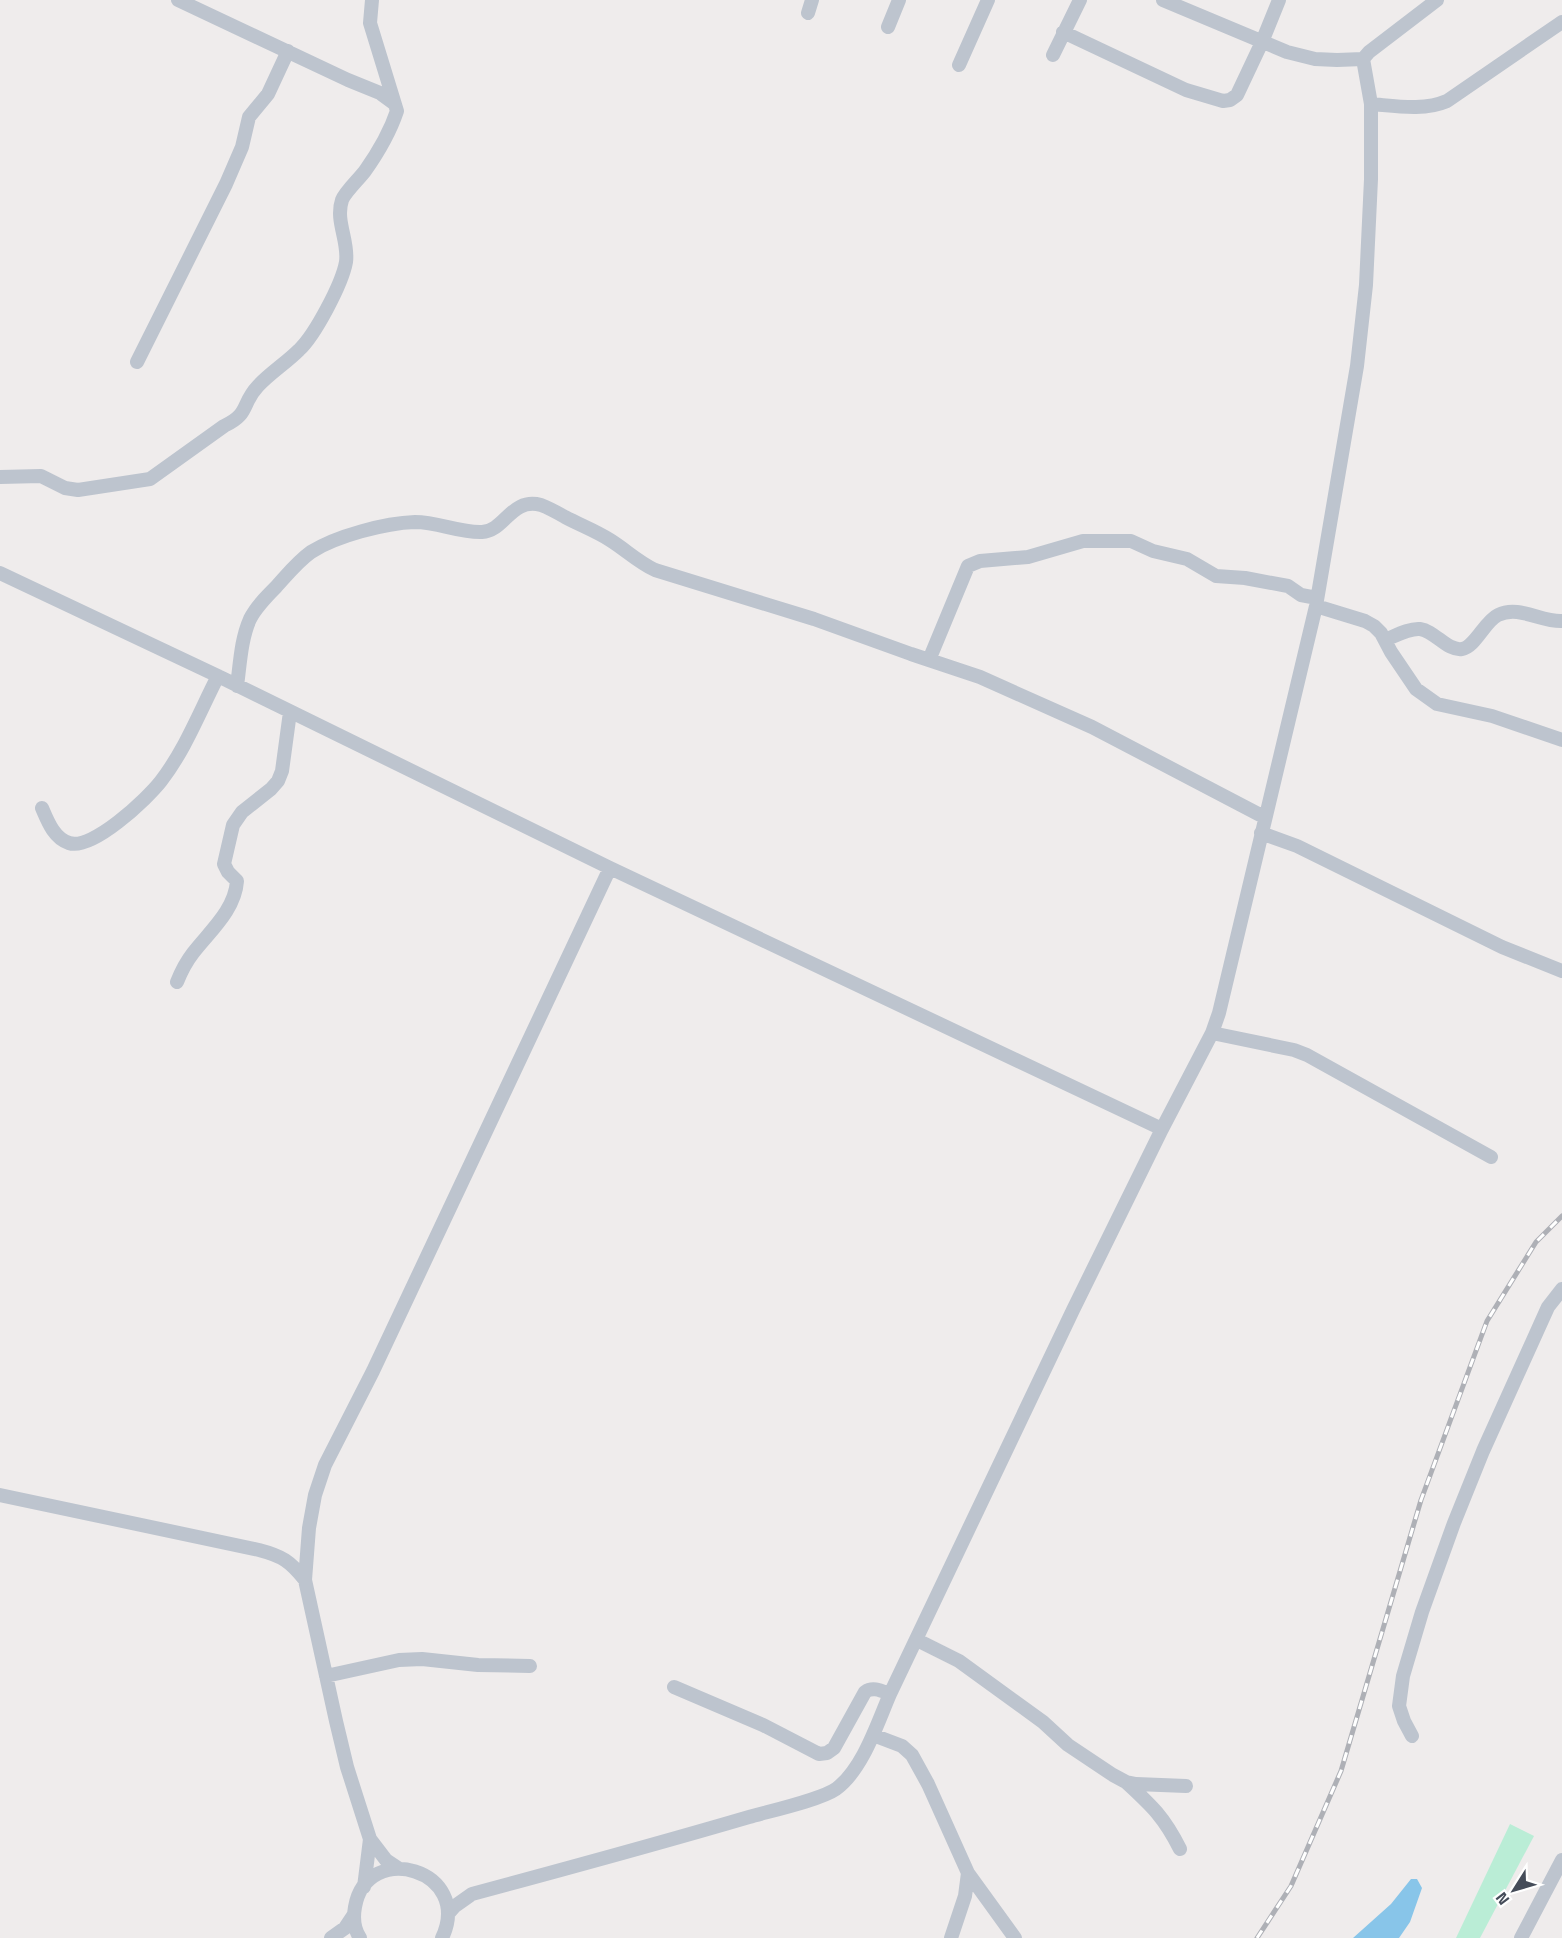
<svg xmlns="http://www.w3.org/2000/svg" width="1562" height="1938" viewBox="0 0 1562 1938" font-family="'Titillium Web',sans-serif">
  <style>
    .green { fill: #baedd6 }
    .water { fill: #88c5e9 }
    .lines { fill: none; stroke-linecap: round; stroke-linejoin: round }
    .minor { stroke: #bdc4ce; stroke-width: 14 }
    .rail-casing { stroke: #aeb0b6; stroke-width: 5 }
    .rail { stroke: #fff; stroke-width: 3; stroke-dasharray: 9; stroke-linecap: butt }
  </style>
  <rect width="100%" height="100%" fill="#efecec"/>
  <path class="green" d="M1510 1824 1534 1836 1480 1938H1456Z"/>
  <path class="water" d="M1411 1879H1417L1422 1888 1410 1922 1399 1938H1353L1391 1904Z"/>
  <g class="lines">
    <path class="minor" d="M178 0 348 80 380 93 395 104
      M1163 0 1287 52 1315 59 1337 60 1363 59
      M808 13 812 0
      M888 27 899 0
      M1063 32 1186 90 1223 101 1230 100 1237 95 1262 42 1279 0
      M1053 55 1080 0
      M959 65 988 0
      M1371 104C1396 106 1424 111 1447 101L1562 22
      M137 362 226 184 242 147 249 117 268 94 288 51
      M0 477 41 476 65 488 78 490 150 479 224 426C250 414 241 404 258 386 270 373 286 363 299 350 315 335 342 284 346 262 349 241 335 221 342 200 345 192 359 179 365 171 377 154 390 132 397 111L370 23 372 0
      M0 573 218 676 610 868 1162 1129
      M1316 606 1365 621 1374 626 1381 633 1391 652 1416 689 1437 704 1492 716 1562 740
      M1385 640C1395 636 1409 628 1420 629 1435 631 1447 651 1462 649 1475 647 1485 621 1498 615 1519 605 1541 622 1562 621
      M929 660 968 566 980 561 1028 557 1083 541H1131L1153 551 1187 559 1216 576 1245 578 1288 586 1301 595 1317 598
      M237 686C240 664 241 639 250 619 256 607 266 597 276 587 287 575 297 562 311 552 336 536 385 523 415 522 438 522 460 533 482 532 505 531 511 497 541 505 549 508 558 513 565 517 580 525 596 531 610 540 626 550 638 562 655 570L814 619 911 654 980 677 1092 727 1264 817
      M42 808C48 822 54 838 69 843 92 851 147 799 161 781 185 750 200 711 218 676
      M1261 833 1297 846 1502 947 1562 971
      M177 982C181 972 186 962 193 953 210 931 235 910 237 881L228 872 224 864 233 825 242 812 271 789 278 781 282 771 290 712
      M1212 1033 1294 1050 1307 1055 1491 1157
      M0 1495 259 1550C282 1556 290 1561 305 1580L336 1721 347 1767 370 1839 386 1860 398 1868
      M305 1580 309 1528 315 1495 325 1465 373 1371 610 868
      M917 1640 959 1661 1043 1722 1068 1745 1113 1775 1126 1782 1136 1784 1186 1786
      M326 1676 399 1660 422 1659 478 1665 530 1666
      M674 1687 763 1725 819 1754 827 1753 834 1748 865 1692C873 1686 882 1691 890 1694
      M873 1735 902 1746 912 1755 928 1784 968 1873 1015 1938
      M1412 1736 1404 1721 1399 1706 1403 1676 1422 1612 1454 1523 1483 1451 1548 1307 1562 1289
      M1126 1782C1152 1806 1164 1817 1180 1849
      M364 1887 370 1839
      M448 1914 455 1906 472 1894C565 1869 657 1844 749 1817 770 1811 820 1800 836 1789 863 1769 877 1724 890 1694L1073 1310 1162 1129 1212 1033 1219 1013 1316 606 1357 366 1366 285 1371 179V104L1363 59 1369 52 1437 0
      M331 1938 345 1928 353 1916
      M360 1938C354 1929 353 1918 355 1907 367 1839 474 1870 442 1938
      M951 1938 965 1896 968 1873
      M1521 1938 1562 1860"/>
    <defs>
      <path id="rail" d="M1257 1938 1291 1886 1341 1771 1421 1500 1487 1321 1536 1242 1562 1216"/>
    </defs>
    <use href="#rail" class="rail-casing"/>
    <use href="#rail" class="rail"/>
  </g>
  <g transform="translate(1514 1890) rotate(233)" stroke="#ffffff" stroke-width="4.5" paint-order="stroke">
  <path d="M0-4.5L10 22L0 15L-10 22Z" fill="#454c59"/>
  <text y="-9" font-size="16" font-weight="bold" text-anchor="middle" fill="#454c59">N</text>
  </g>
</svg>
